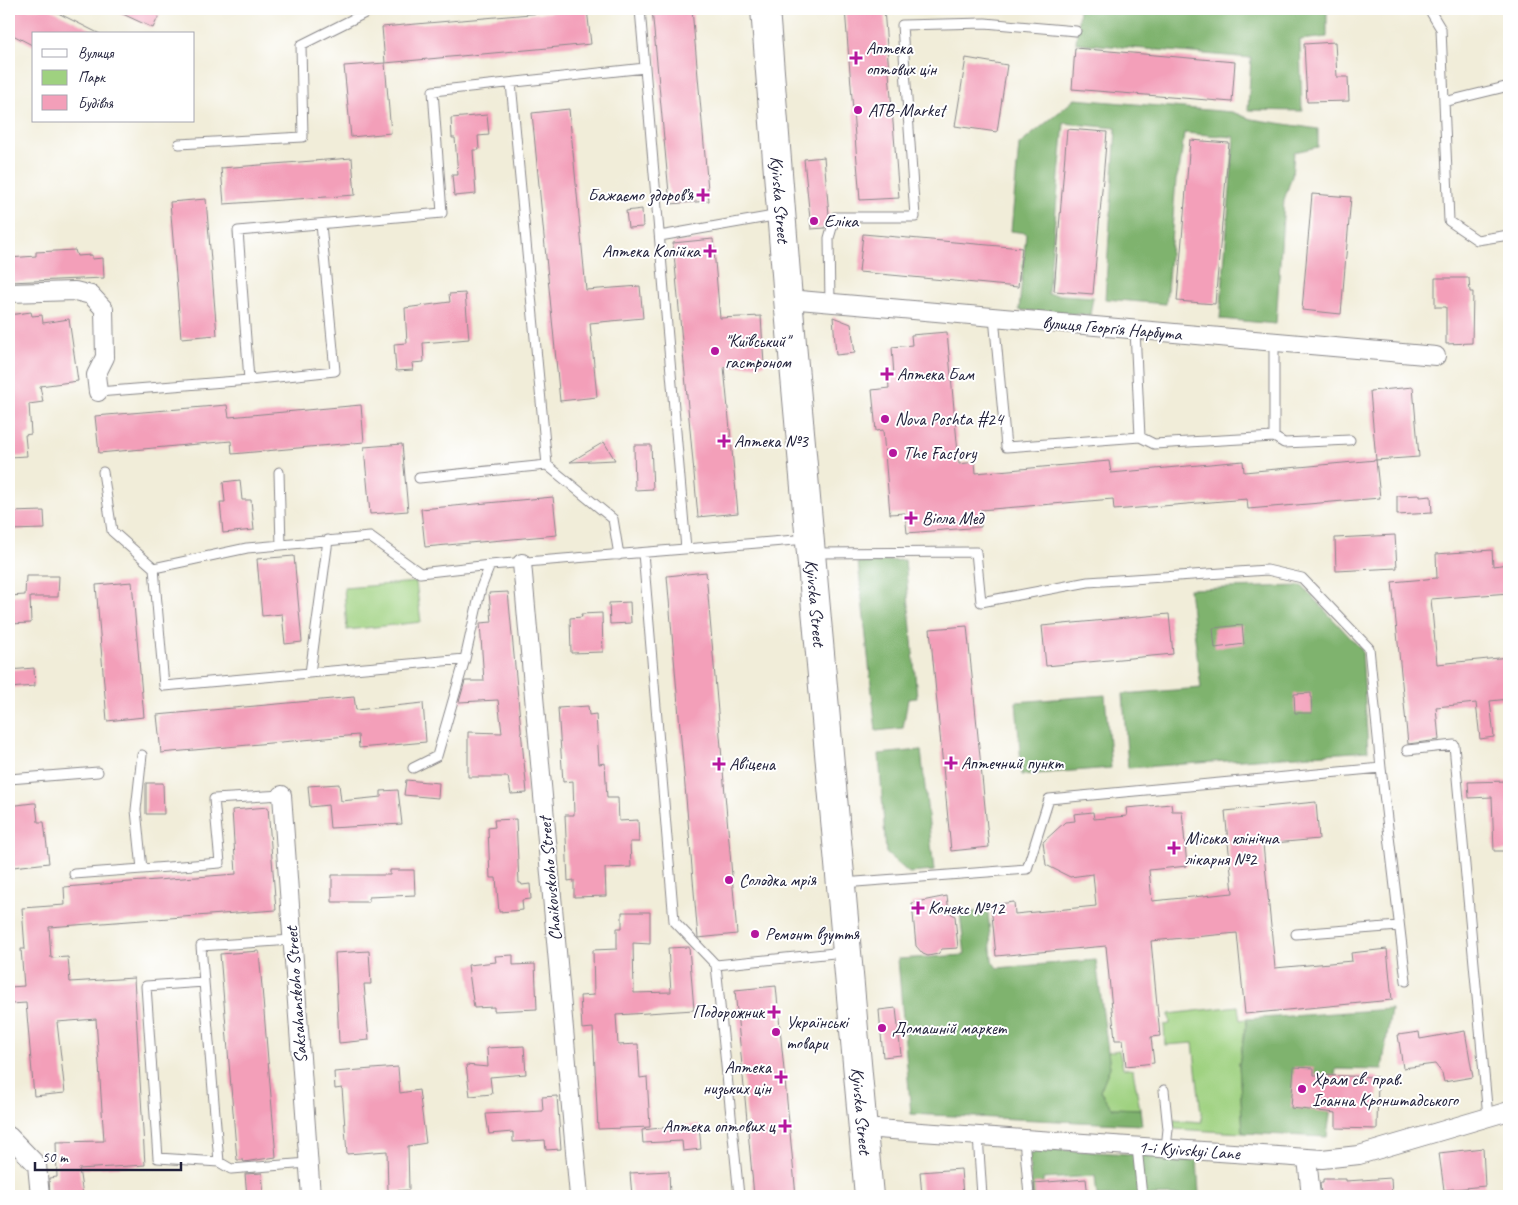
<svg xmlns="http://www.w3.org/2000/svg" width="1518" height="1205" viewBox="0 0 1518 1205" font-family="Caveat,sans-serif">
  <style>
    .green { fill: #9fd180; stroke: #607a5e }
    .forest { fill: #7fb36e; stroke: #506a54 }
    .building { fill: #f39fb9 }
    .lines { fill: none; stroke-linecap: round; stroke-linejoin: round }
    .service-casing { stroke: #8a888a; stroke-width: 11 }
    .minor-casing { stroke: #8a888a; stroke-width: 20 }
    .primary-casing { stroke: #8a888a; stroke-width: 30 }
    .service { stroke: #fff; stroke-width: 9 }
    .minor { stroke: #fff; stroke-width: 18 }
    .primary { stroke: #fff; stroke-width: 28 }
    .poi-dot { fill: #b5179e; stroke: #fff; stroke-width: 2 }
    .labels { text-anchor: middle; stroke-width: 4; stroke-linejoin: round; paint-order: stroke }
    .poi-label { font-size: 18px; fill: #22223b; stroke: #fff; text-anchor: start }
    .street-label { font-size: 18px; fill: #22223b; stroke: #fff }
  </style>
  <rect width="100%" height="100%" fill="#fff"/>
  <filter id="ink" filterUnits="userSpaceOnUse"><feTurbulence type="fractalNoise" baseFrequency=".02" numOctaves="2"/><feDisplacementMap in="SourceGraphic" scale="10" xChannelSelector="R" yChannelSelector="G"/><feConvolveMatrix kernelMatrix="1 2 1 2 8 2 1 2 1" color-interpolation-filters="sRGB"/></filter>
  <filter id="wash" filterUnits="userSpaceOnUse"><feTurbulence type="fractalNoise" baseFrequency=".0096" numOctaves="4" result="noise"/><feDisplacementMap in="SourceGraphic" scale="20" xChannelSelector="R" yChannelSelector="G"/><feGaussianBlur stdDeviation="1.12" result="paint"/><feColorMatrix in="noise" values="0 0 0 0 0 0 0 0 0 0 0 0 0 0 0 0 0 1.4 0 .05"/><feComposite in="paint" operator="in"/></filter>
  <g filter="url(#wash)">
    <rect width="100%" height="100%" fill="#f1edd9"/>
    <path class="green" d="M416 582 421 622 347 630 344 588Z
      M1238 1006 1240 1020 1247 1019 1239 1064 1243 1133 1174 1129 1173 1120 1202 1122 1193 1043 1165 1045 1164 1025 1170 1024 1169 1014Z
      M1119 1050 1123 1068 1133 1070 1140 1109 1111 1108 1100 1091 1110 1067 1108 1052Z"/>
    <path class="forest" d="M1079 9 1327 10V37L1300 40 1302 111 1248 110 1251 58 1076 43Z
      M1075 99 1232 112 1251 119 1318 129V147L1294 152 1292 176 1284 200 1276 324 1220 319 1234 137 1184 133 1180 166 1176 180 1166 304 1105 299 1116 128 1064 123 1048 294 1093 297 1090 315 1019 310 1026 233 1011 231 1019 145Z
      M905 560 917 698 908 699 903 728 876 731 858 562Z
      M1302 586 1362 650 1368 751 1128 768 1123 694 1201 688 1189 589Z
      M1105 695 1111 768 1022 775 1016 702Z
      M921 750 934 871 909 873 886 853 879 754Z
      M988 911 992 961 997 968 1096 960 1110 1067 1100 1091 1112 1108 1140 1109 1142 1125 911 1114 898 959 965 955 960 913Z
      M1391 1009 1382 1070 1336 1069 1327 1137 1243 1133 1239 1064 1247 1019Z
      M1028 1148 1197 1158 1199 1195 1097 1196 1095 1176 1043 1179 1044 1196H1032Z"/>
    <g id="blocks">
      <path class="building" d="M9 9H50L100 34H34V46L9 33Z
        M112 9H162L153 28Z
        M587 9 591 44 385 63 382 27Z
        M652 9H692L709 201 670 204Z
        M845 9H884L899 198 860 200Z
        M1335 42 1337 77H1348L1349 101 1307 102 1304 44Z
        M1075 48 1235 62 1232 102 1072 89Z
        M966 58 1007 65 997 132 955 126Z
        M385 63 391 133 351 137 344 66Z
        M569 109 586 290 640 286 643 318 590 323 597 397 560 401 532 113Z
        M487 115 489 135 478 136 479 150H473L476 194 454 196 452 175H458L455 138H452L451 118Z
        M1067 129 1107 132 1093 294 1054 291Z
        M1190 140 1229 143 1215 304 1177 301Z
        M824 157 829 215 825 228 811 229 804 159Z
        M352 158 355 195 224 204 221 168Z
        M1312 194 1351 197 1341 314 1302 310Z
        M206 199 217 335 181 338 170 202Z
        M642 209 643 227 628 228 626 211Z
        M863 234 1022 248 1018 287 859 272Z
        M713 239 720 318 761 316 764 365 724 367 738 513 698 517 673 243Z
        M75 250 77 256 92 255V259L103 258 104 278 9 282V258L36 256V252Z
        M1435 278H1469L1470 292H1473L1472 343 1446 344V307H1435Z
        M465 293 469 339 423 343 424 362 412 363 413 370 396 371 394 344 407 343 405 308 450 302 449 294Z
        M31 312 32 316 42 315 43 323 69 319 78 381 40 386 43 402 29 404 31 434 25 435 27 456 9 457V339H12L9 315Z
        M833 317 851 324 855 353 836 355Z
        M947 332 959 464 975 462 976 473 1109 461 1111 473 1243 461 1244 472 1376 460 1380 498 1248 509 1247 499 1114 510 1113 499 980 510 981 527 907 533 905 513 890 514 883 430 876 431 872 390 889 388 888 376H894L892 347 912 345 911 335Z
        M1413 387 1419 457 1376 460 1370 391Z
        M227 405 229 417 361 405 364 442 232 454 231 441 99 453 95 416Z
        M604 442 615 460 570 462Z
        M402 444 408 511 370 514 364 447Z
        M634 445H651L653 489 635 490Z
        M240 480 242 500H251L254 530 223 533 220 502H225L223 482Z
        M1420 495V497L1431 496 1432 513 1397 515V496Z
        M553 497 557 535 425 547 421 509Z
        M44 511 45 529 9 530V512Z
        M1395 535 1397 568 1336 571 1335 538Z
        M1492 550 1493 566 1509 564V593L1431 599 1437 664 1509 657V699L1490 701 1494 737 1480 739 1476 703 1436 707 1439 740 1408 744 1392 582 1437 578 1436 554Z
        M294 556 302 642 285 644 282 614 262 616 257 559Z
        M706 572 737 934 698 938 667 576Z
        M26 576H59L58 597H30L31 623 9 624V596L25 595Z
        M132 582 144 717 107 721 96 585Z
        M508 592 527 793 511 794 508 777H468V732L502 733 498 700 459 702 465 681H484L480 623 492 622 489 593Z
        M630 602 631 623 610 624 609 603Z
        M602 613 603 652 571 653 570 618 582 617 581 614Z
        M1169 614 1173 654 1046 666 1042 626Z
        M1242 625 1244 644 1215 648 1213 628Z
        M967 626 989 847 951 851 930 629Z
        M34 668 35 686 9 688V670Z
        M1311 693 1312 713H1295L1294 694Z
        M354 697 356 710 423 703 426 742 359 748 358 735 161 753 157 715Z
        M588 706 589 715 596 714 599 764 605 763 607 798H618L619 821 638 820 639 842H630L631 867 605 868 606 896 574 897V880L568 881 565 815H574L573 781 563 782 558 708Z
        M406 780 439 783 438 798 404 795Z
        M1509 781V851H1494L1492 797 1469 798 1468 782Z
        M146 783H163L164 814H146Z
        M339 784 341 801 381 797V791L398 790 402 824 330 828 328 805 310 807 308 786Z
        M1316 802 1319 839 1263 844 1275 968 1352 961 1351 953 1387 949 1392 1000 1245 1014 1237 933 1151 941 1160 1036 1151 1037 1154 1063 1126 1066 1123 1040H1115L1106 946 996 956 991 905 1014 902 1015 914 1096 906 1093 874 1070 877 1046 865 1043 842 1065 822 1075 821 1074 814 1093 812 1094 819 1127 816 1126 808 1171 804 1172 811H1182L1187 866 1149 870 1152 901 1233 893 1225 811Z
        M33 803H36L38 822H44L49 863 13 867 9 806Z
        M268 807 276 910 49 927 51 958 68 957 70 982 134 978 145 1165 79 1169 83 1195 50 1196 49 1178 57 1177 56 1142 104 1141 96 1019 57 1022 65 1093 34 1096 26 1003 11 1004 10 987 24 986 21 949H25L22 908 65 905 64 887 236 874 232 810Z
        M516 819 519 883H521L522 885 530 884 531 899 522 900 523 910 499 912 496 878H490L488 828 495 827 494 820Z
        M390 870H414L415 895 369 897V902H332V875H390Z
        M947 896 949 912 955 916 958 948 942 949 938 954 928 956 923 954 916 946 912 903Z
        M622 912H650V944L633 943 634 993 671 992 668 948 689 947 694 1010 616 1015 618 1045 638 1044 640 1078 647 1077 650 1127 598 1129 593 1028 582 1029 580 996 594 995 593 950 617 949V928H622Z
        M259 951 276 1157 244 1162 243 1160H237L220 954Z
        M369 951 371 984H364L369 1040 339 1043 335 953Z
        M513 955V965L535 964 537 1009 494 1011V1007L474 1008 468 965 496 962 495 956Z
        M776 986 796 1196H754L735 990Z
        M896 1008 901 1055 883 1057 879 1010Z
        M1465 1031 1473 1077 1444 1082 1442 1073 1435 1064 1403 1068 1398 1035 1419 1032 1420 1039Z
        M524 1046 526 1074 490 1077 492 1094 470 1096 466 1065 488 1067 487 1048Z
        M398 1067 400 1093 419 1090 426 1143 408 1146 409 1190 388 1191 387 1151 347 1154 342 1088 335 1089 334 1072Z
        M1294 1067 1314 1068V1075L1378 1077 1377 1129 1336 1128V1113L1291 1108Z
        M557 1096 561 1149 546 1150 545 1140 513 1142V1132L489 1134 486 1114 543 1111 542 1097Z
        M699 1124 701 1149 683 1151 682 1141 643 1143 642 1130Z
        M1483 1148 1485 1186 1444 1190 1439 1153Z
        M961 1169 963 1196H922L920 1172Z
        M669 1171 670 1196H632L630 1173Z
        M262 1173 264 1196H247L245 1174Z
        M1391 1178 1392 1196H1321L1320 1183H1323V1179H1346V1181Z
        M1086 1179 1088 1196H1035L1034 1183Z"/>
    </g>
  </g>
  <g filter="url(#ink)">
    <use href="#blocks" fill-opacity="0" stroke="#8a888a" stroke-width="1"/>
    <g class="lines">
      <defs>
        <path id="service" d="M640 9 686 549
          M1429 9 1441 29 1449 221 1477 240 1509 235
          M511 83 547 465
          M1444 102 1509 86
          M179 144 303 137 301 45 373 9
          M660 236 779 215
          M830 303 829 238 835 217H915L902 25 985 23 1076 31
          M994 317 1006 447 1140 437 1154 444 1274 437 1284 443 1350 440
          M1135 330 1140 437
          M249 380 238 231 442 213 433 91 645 68
          M98 392 249 380 335 371 321 224
          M1274 437V342
          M103 472 112 531 154 568 164 686 465 659 481 588 490 565 807 539
          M279 472 281 545
          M419 478 547 465 613 519 619 555
          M643 553 674 921 716 965 844 952
          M813 553 976 552 981 602 1088 582 1267 570 1302 578 1369 648 1381 768
          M154 568 247 548 370 537 420 573 490 565
          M310 673 328 540
          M1407 750 1454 745 1488 1117
          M142 755 136 810 142 869 220 863 214 799 282 795
          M413 768 437 756 465 659
          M9 779 98 772
          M74 874 142 869
          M843 883 1027 869 1049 799 1381 768 1406 981
          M1296 934 1399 926
          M716 965 739 1196
          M204 982 146 986 158 1158 219 1162 231 1169 308 1163
          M1164 1090 1168 1129 1166 1148
          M978 1136 982 1196
          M1024 1139 1029 1196
          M1137 1147 1142 1196
          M219 1162 201 946 292 940"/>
        <path id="minor" d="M9 293 75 291 91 295 104 309 105 357 96 375 98 392
          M788 299 1436 356
          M522 563 579 1196
          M282 795 311 1196
          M862 1128 1322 1159 1359 1155 1509 1111
          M9 1136 37 1165 40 1196
          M1307 1158 1311 1196"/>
        <g id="primary">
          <path id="s1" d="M765 9 788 299 869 1196"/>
        </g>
      </defs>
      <use href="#service" class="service-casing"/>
      <use href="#minor" class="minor-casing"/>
      <use href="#primary" class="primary-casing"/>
      <use href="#service" class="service"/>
      <use href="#minor" class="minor"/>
      <use href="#primary" class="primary"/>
    </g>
  </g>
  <g class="poi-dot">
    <path d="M853.5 50.5h5v5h5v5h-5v5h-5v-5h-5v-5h5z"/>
    <circle cx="858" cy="110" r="5"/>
    <path d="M700.5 187.5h5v5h5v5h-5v5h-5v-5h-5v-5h5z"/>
    <circle cx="814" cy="221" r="5"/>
    <path d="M707.5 243.5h5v5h5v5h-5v5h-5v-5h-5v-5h5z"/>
    <circle cx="715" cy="351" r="5"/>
    <path d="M884.5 366.5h5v5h5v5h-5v5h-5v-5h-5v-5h5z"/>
    <circle cx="885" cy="419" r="5"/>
    <path d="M721.5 433.5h5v5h5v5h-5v5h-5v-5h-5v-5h5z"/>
    <circle cx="893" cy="453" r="5"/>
    <path d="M908.5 510.5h5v5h5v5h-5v5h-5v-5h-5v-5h5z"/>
    <path d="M948.5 755.5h5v5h5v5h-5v5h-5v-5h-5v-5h5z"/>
    <path d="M716.5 756.5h5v5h5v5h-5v5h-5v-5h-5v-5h5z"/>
    <path d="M1171.5 840.5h5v5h5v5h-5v5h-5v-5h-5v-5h5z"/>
    <circle cx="729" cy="880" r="5"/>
    <path d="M915.5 900.5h5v5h5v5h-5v5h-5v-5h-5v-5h5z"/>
    <circle cx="755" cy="934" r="5"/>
    <path d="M771.5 1004.5h5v5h5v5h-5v5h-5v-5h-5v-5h5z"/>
    <circle cx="882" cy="1028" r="5"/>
    <circle cx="776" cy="1032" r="5"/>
    <path d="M778.5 1069.5h5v5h5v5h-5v5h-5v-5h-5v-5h5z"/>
    <circle cx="1302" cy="1089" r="5"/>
    <path d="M782.5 1118.5h5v5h5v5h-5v5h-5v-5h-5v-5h5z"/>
  </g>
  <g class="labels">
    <g class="poi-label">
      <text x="866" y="54">Аптека<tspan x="866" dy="21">оптових цін</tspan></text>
      <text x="868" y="116">ATB-Market</text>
      <text x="693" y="201" text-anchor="end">Бажаємо здоров’я</text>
      <text x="824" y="227">Еліка</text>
      <text x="700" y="257" text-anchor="end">Аптека Копійка</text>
      <text x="725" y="347">"Київський"<tspan x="725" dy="21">гастроном</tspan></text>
      <text x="897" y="380">Аптека Бам</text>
      <text x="895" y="425">Nova Poshta #24</text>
      <text x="734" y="447">Аптека №3</text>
      <text x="903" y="459">The Factory</text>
      <text x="922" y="524">Віола Мед</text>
      <text x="961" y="769">Аптечний пункт</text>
      <text x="729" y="770">Авіцена</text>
      <text x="1185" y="844">Міська клінічна<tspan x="1185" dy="21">лікарня №2</tspan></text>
      <text x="739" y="886">Солодка мрія</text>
      <text x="928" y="914">Конекс №12</text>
      <text x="765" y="940">Ремонт взуття</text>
      <text x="764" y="1018" text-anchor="end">Подорожник</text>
      <text x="786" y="1028">Українські<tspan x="786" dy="21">товари</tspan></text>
      <text x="892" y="1034">Домашній маркет</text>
      <text x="771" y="1073" text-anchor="end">Аптека<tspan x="771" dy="21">низьких цін</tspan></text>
      <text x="1312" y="1085">Храм св. прав.<tspan x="1312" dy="21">Іоанна Кронштадського</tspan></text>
      <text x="775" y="1132" text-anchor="end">Аптека оптових ц</text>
    </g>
    <g class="street-label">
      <text dy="6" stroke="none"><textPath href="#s1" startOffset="191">Kyivska Street</textPath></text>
      <text transform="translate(1112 328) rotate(5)" y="6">вулиця Георгія Нарбута</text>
      <text dy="6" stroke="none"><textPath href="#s1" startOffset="596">Kyivska Street</textPath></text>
      <text transform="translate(550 879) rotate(-95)" y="6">Chaikovskoho Street</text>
      <text transform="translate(296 995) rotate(-94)" y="6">Saksahanskoho Street</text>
      <text dy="6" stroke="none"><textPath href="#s1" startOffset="1106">Kyivska Street</textPath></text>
      <text transform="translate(1189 1150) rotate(4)" y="6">1-i Kyivskyi Lane</text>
    </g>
  </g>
  <rect width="1518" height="1205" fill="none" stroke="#fff" stroke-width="30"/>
  <rect x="32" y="32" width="162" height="90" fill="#ffffff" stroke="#a7a7b1"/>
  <rect x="42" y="49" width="25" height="8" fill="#ffffff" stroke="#a7a7b1"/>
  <text x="78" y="58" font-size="15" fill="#22223b">Вулиця</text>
  <rect x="42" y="70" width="25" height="15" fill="#9fd180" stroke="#a7a7b1"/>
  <text x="78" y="82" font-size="15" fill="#22223b">Парк</text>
  <rect x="42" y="95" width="25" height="15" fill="#f39fb9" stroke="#a7a7b1"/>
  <text x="78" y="108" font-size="15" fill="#22223b">Будівля</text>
  <path d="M35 1162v8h146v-8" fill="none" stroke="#22223b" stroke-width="2.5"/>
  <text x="42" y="1162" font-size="15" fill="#22223b" stroke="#ffffff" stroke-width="4" paint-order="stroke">50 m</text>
</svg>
